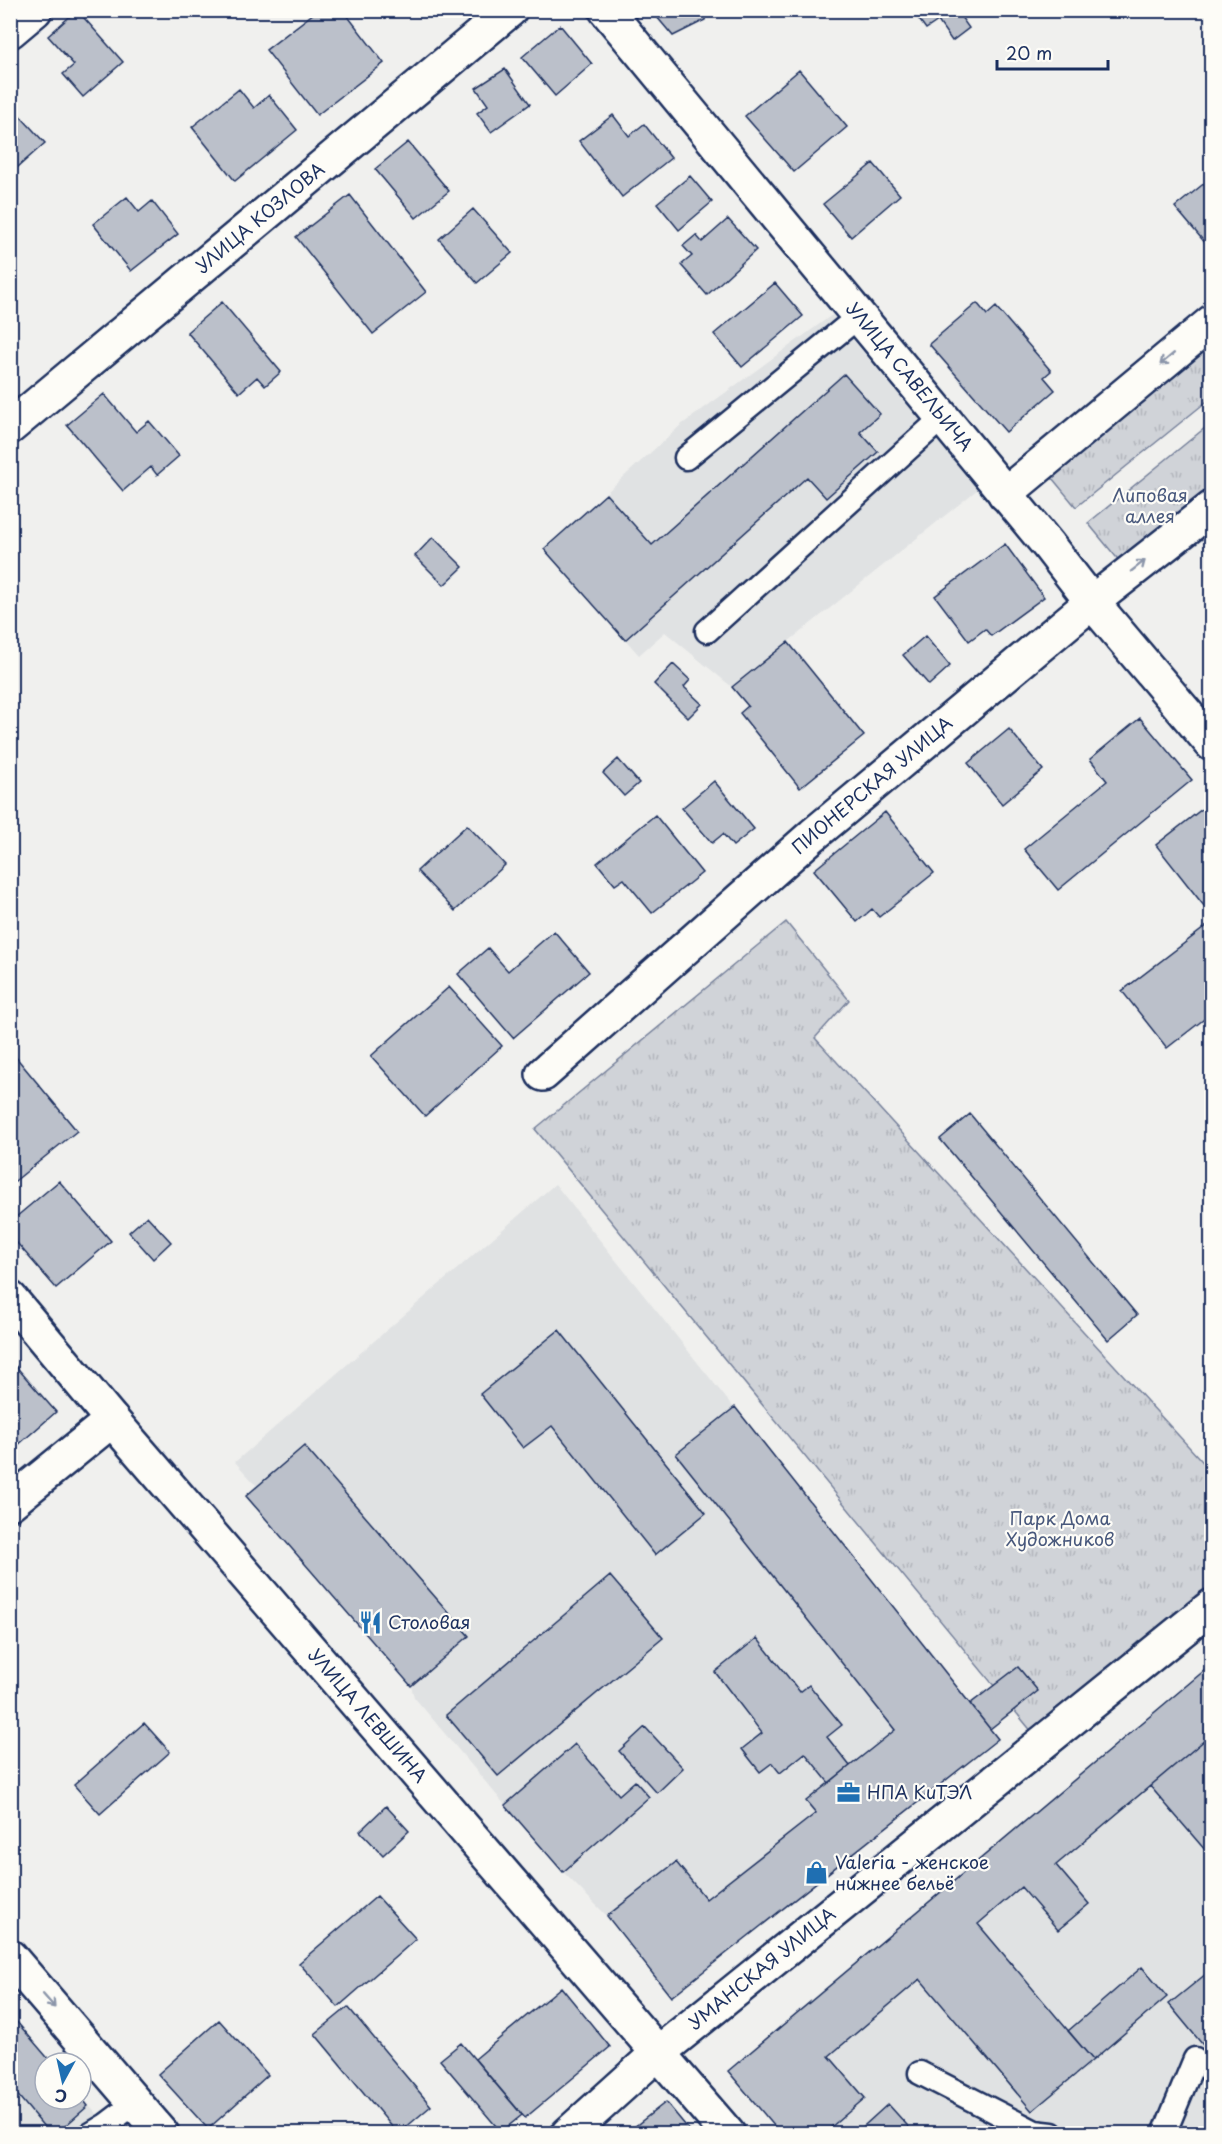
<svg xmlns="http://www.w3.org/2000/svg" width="1222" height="2144" viewBox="0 0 1222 2144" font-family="'Playpen Sans',sans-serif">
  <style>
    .built { fill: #e0e2e3 }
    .park { fill: url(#park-tufts); stroke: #76819b; stroke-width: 1.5 }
    .building { fill: #bbc0ca; stroke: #1b2f5e; stroke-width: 1.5 }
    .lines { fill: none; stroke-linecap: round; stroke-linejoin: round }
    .service-casing { stroke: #1b2f5e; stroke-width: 27 }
    .minor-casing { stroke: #1b2f5e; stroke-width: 38 }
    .tertiary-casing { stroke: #1b2f5e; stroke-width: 38 }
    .service { stroke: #fdfcf7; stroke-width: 22 }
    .minor { stroke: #fdfcf7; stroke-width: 33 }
    .tertiary { stroke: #fdfcf7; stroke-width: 33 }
    .oneway { stroke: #8c96aa }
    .labels { text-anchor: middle; stroke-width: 4.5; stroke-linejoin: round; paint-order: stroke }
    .street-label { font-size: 18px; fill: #1b2f5e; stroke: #fdfcf7 }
    .park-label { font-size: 18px; fill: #48587c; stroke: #fdfcf7 }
    .poi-label { font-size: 18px; fill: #1b2f5e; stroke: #fdfcf7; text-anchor: start }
  </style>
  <defs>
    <pattern id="park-tufts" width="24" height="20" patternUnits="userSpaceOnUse" patternTransform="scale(1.5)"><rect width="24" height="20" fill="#d0d3d8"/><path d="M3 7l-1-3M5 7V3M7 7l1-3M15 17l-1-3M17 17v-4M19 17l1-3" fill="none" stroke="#b2b5bc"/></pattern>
  </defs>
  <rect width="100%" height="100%" fill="#f0f0ee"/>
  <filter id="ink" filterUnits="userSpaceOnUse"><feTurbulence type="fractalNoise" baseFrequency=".0167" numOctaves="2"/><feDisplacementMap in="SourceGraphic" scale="12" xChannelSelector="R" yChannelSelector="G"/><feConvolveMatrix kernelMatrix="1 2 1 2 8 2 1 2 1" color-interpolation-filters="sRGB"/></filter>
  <g filter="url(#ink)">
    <path class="built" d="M832 315 978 489 732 687 665 632 639 655 544 549 681 425Z
      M555 1184 998 1739 671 1997 607 1916 563 1872 505 1805 414 1697 411 1686 246 1496 257 1486 235 1462Z
      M1211 1664V2133H781L728 2071Z
      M10 2014 52 2063H45V2099H81V2097L114 2133H11Z"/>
    <path class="park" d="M1211 340V398L1076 507 1048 473Z
      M1211 423V489L1121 563 1088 523Z
      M786 922 849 1000 815 1038 1211 1471V1606L1042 1744 535 1129Z"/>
    <path class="building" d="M77 10 123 62 83 97 63 74 74 65 48 36Z
      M318 10H343L384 63 317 115 266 50Z
      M651 10H707L705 20 673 36Z
      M912 10H956L969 28 952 41 938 21 926 29Z
      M560 25 592 64 555 96 522 57Z
      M505 69 530 104 491 132 477 113 488 105 476 88Z
      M799 70 847 127 794 172 745 116Z
      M239 89 254 108 269 95 297 130 235 181 192 127Z
      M10 105 45 143 10 174Z
      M613 115 629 136 644 124 671 158 622 197 579 141Z
      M408 142 449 191 416 218 375 169Z
      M873 163 900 195 851 237 823 204Z
      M690 176 712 202 679 230 657 203Z
      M1212 177V251L1175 207Z
      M350 195 426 292 373 334 296 237Z
      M127 197 139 212 152 201 178 234 131 271 93 224Z
      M473 209 512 253 477 283 439 239Z
      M728 219 756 250 707 295 681 265 692 256 683 246 696 235 702 242Z
      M775 283 803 316 742 367 714 334Z
      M222 302 281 372 265 386 257 377 239 393 187 332Z
      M977 303 987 315 996 307 1051 371 1044 377 1055 390 1006 432 929 344Z
      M844 374 880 414 860 432 878 452 826 498 807 477 625 640 544 549 606 494 652 545Z
      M104 394 136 432 149 421 179 456 157 475 151 467 123 491 67 425Z
      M433 537 463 567 444 585 415 556Z
      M1005 544 1044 597 991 636 985 629 969 641 935 596Z
      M925 636 950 666 929 685 903 655Z
      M788 642 864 736 800 788 740 713 748 706 732 687Z
      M673 664 690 680 684 687 702 704 688 718 654 684Z
      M1140 718 1192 780 1058 890 1024 849 1107 781 1090 759Z
      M1009 729 1043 770 1002 804 968 763Z
      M618 759 639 783 624 796 603 773Z
      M714 781 754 829 733 846 723 834 712 843 682 808Z
      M1211 802H1212V916L1156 845Z
      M885 812 934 873 879 917 872 909 857 922 814 870Z
      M655 815 702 873 652 913 624 879 615 885 597 863Z
      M467 825 505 865 455 911 417 871Z
      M1212 922V1013L1167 1048 1122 991Z
      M554 931 589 972 513 1038 458 974 488 948 508 971Z
      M449 987 502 1046 425 1116 371 1056Z
      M10 1050 77 1131 10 1185Z
      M970 1114 1137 1315 1108 1340 940 1139Z
      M59 1181 111 1241 56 1288 10 1235V1222Z
      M147 1216 171 1242 153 1259 129 1232Z
      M559 1330 706 1513 655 1555 552 1426 523 1448 480 1394Z
      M12 1362 56 1412 10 1452V1363Z
      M735 1407 998 1739 671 1997 607 1916 676 1862 706 1899 816 1813 806 1801 895 1730 676 1454Z
      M304 1446 469 1636 411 1686 246 1496Z
      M610 1576 663 1638 498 1776 446 1715Z
      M757 1638 800 1692 809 1685 842 1725 827 1737 850 1766 829 1783 805 1753 780 1773 772 1763 760 1772 742 1749 762 1733 715 1672Z
      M1212 1664V1734L1056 1865 1089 1904 1058 1930 1021 1887 978 1924 1093 2060 1032 2111 920 1979 829 2056 865 2098 823 2134H781L728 2071Z
      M1018 1667 1038 1691 990 1729 970 1704Z
      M144 1723 170 1752 100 1814 74 1785Z
      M645 1727 683 1768 657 1793 619 1751Z
      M1212 1734V1858L1150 1786Z
      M575 1744 619 1795 635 1781 649 1797 563 1872 505 1805Z
      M386 1806 409 1831 383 1855 360 1831Z
      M377 1896 416 1939 338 2007 299 1963Z
      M1142 1967 1167 1997 1093 2060 1068 2031Z
      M1212 1969V2056L1169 2004Z
      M561 1987 610 2047 525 2118 475 2059Z
      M348 2007 431 2106 398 2134 315 2034Z
      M10 2014 52 2063H45V2099H81V2097L88 2106 56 2134H50L10 2086Z
      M219 2020 268 2075 208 2129 158 2074Z
      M461 2043 522 2115 501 2132 440 2060Z
      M666 2102 690 2131 687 2134H637L633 2128Z
      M888 2104 915 2134H855Z
      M1212 2105V2121L1203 2111Z
      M239 2127 245 2134H232Z"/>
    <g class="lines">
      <defs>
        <path id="service" d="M686 458 858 317
          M707 631 942 418
          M920 2073 1035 2132 1052 2134
          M91 2134 106 2125 135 2103
          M1164 2134 1195 2059"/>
        <g id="minor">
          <path id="s1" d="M606 10 1048 545 1092 602 1212 744"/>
          <path d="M10 31 35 10"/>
          <path id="s2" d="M10 427 510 10"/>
          <path d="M1005 494 1212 322"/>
          <path id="s3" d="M543 1074 813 835 1092 602 1212 508"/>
          <path d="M10 1503 112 1420"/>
          <path d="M10 1957 162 2134"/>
          <path id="s4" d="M568 2134 658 2053 1212 1606"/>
        </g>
        <g id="tertiary">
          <path id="s5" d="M10 1298 112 1420 728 2134"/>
        </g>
      </defs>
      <use href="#service" class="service-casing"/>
      <use href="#minor" class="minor-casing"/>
      <use href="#tertiary" class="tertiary-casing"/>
      <use href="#service" class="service"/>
      <use href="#minor" class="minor"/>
      <use href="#tertiary" class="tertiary"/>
    </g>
    <defs><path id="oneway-shaft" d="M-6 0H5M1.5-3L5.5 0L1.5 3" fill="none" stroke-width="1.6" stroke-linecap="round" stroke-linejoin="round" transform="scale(1.5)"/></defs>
    <g class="oneway">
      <use href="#oneway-shaft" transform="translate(1167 359) rotate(140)"/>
      <use href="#oneway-shaft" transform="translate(1138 566) rotate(-38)"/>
      <use href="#oneway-shaft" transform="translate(49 2001) rotate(49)"/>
    </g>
  </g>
  <defs>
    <symbol id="restaurant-bare" viewBox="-9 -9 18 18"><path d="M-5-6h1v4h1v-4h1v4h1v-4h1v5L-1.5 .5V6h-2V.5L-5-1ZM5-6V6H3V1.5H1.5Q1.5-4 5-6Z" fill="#1f6fb2" stroke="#fdfcf7" stroke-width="2.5" paint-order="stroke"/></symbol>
    <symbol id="office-bare" viewBox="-9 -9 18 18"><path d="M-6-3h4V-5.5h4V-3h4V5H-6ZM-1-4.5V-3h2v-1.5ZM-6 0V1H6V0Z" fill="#1f6fb2" stroke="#fdfcf7" stroke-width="2.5" paint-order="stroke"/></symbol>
    <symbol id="shop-bare" viewBox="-9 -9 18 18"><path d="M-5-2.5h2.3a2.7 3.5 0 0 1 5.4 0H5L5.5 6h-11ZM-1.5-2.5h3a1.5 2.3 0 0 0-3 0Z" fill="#1f6fb2" stroke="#fdfcf7" stroke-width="2.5" paint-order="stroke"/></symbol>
  </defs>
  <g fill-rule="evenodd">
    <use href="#restaurant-bare" x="354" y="1606" width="33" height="33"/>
    <use href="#office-bare" x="832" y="1776" width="33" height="33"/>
    <use href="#shop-bare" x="800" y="1856" width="33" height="33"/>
  </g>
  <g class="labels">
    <g class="street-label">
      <text dy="6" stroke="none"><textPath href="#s2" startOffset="326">УЛИЦА КОЗЛОВА</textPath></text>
      <text dy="6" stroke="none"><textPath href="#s1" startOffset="476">УЛИЦА САВЕЛЬИЧА</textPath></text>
      <text dy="6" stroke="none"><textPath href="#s3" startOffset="438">ПИОНЕРСКАЯ УЛИЦА</textPath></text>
      <text dy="6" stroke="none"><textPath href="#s5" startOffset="550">УЛИЦА ЛЕВШИНА</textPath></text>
      <text dy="6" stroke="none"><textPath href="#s4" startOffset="255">УМАНСКАЯ УЛИЦА</textPath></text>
    </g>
    <g class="park-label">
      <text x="1150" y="502">Липовая<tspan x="1150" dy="21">аллея</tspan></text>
      <text x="1060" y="1525">Парк Дома<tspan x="1060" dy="21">Художников</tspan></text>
    </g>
    <g class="poi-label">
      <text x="388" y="1629">Столовая</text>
      <text x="867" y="1799">НПА КиТЭЛ</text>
      <text x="835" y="1869">Valeria - женское<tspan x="835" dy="21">нижнее бельё</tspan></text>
    </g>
  </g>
  <rect width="1222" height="2144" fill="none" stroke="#fdfcf7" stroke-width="36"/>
  <rect x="18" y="18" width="1186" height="2108" fill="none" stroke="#1b2f5e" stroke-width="2" filter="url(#ink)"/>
  <g transform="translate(63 2081) rotate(188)"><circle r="28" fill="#fdfcf7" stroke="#a3aaba" stroke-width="1.5"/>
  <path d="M0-4.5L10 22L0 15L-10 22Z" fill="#1f6fb2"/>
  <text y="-9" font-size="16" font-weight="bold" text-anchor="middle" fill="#1b2f5e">С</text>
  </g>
  <path d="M997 60v9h111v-9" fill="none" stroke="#1b2f5e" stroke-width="3"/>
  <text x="1006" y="60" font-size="18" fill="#1b2f5e" stroke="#fdfcf7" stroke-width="4.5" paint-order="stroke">20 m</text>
</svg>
